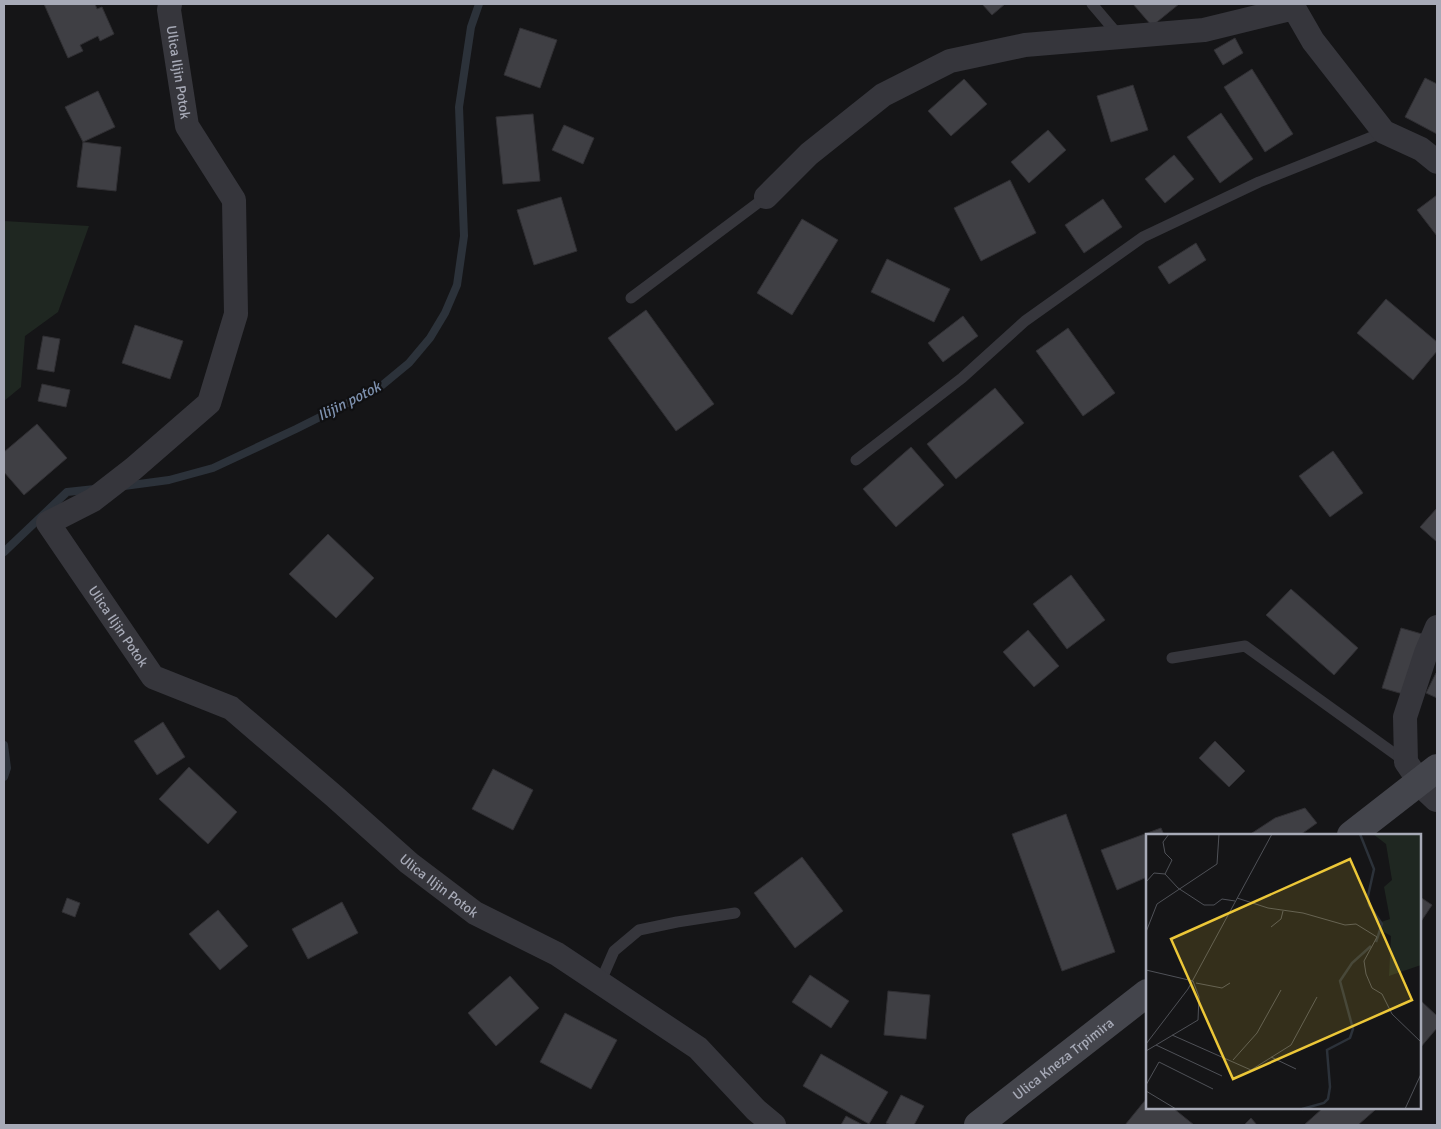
<svg xmlns="http://www.w3.org/2000/svg" width="1441" height="1129" viewBox="0 0 1441 1129" font-family="Signika,sans-serif">
  <style>
    .green { fill: #1f2721 }
    .lines { fill: none; stroke-linecap: round; stroke-linejoin: round }
    .stream { stroke: #2c323a; stroke-width: 8 }
    .building { fill: #3f3f44; stroke: #302f33 }
    .service { stroke: #36363c; stroke-width: 11 }
    .minor { stroke: #36363c; stroke-width: 24 }
    .tertiary { stroke: #36363c; stroke-width: 28 }
    .secondary { stroke: #44454c; stroke-width: 28 }
    .labels { text-anchor: middle; stroke-width: 4.5; stroke-linejoin: round; paint-order: stroke }
    .street-label { font-size: 14px; fill: #a7aab7; stroke: #101012 }
    .water-label { font-size: 15px; font-style: italic; fill: #7f93b1; stroke: #101012 }
    .inset-river { fill: none; stroke: #2c323a; stroke-width: 2.5 }
    .inset-road { fill: none; stroke: #4f5157; stroke-width: 1 }
    .view { fill: #ecc738; fill-opacity: 0.15; stroke: #ecc738; stroke-width: 2.5 }
    .inset-edge { fill: none; stroke: #a7aab7; stroke-width: 2.5 }
  </style>
  <rect width="100%" height="100%" fill="#151517"/>
  <path class="green" d="M4 221 89 226 58 312 25 336 21 387 4 401Z"/>
  <g class="lines">
    <path class="stream" d="M124 486 169 480 213 468 296 429 380 387 409 363 430 338 445 313 457 285 464 236 459 107 471 27 479 4
      M4 552 67 492 95 489
      M4 745 7 768 4 777"/>
  </g>
  <path class="building" d="M44 4H95L97 9 102 7 114 34 100 41 98 36 80 45 83 51 68 58Z
    M982 4H1005L992 15Z
    M1133 4H1179L1152 26Z
    M520 28 557 40 540 88 504 75Z
    M1235 38 1243 53 1223 65 1214 50Z
    M1252 69 1293 134 1265 152 1224 87Z
    M1425 78 1437 84V134L1405 117Z
    M964 79 987 104 951 136 928 111Z
    M1133 85 1148 130 1111 142 1097 96Z
    M98 91 115 127 83 142 65 107Z
    M1221 113 1253 159 1220 183 1187 137Z
    M533 114 540 181 503 184 496 117Z
    M564 125 594 138 583 164 552 150Z
    M1048 130 1066 150 1029 183 1011 162Z
    M83 142 121 147 116 191 77 187Z
    M1174 155 1194 179 1165 203 1145 179Z
    M1010 180 1036 233 981 261 954 208Z
    M1437 195V236L1417 210Z
    M561 197 577 251 534 265 517 210Z
    M1103 199 1122 227 1084 253 1065 225Z
    M802 219 838 240 792 315 757 293Z
    M1196 243 1206 260 1169 284 1158 267Z
    M887 259 950 289 934 322 871 292Z
    M1386 299 1437 342V351L1413 380 1357 333Z
    M646 310 714 404 676 431 608 338Z
    M963 316 978 336 943 362 928 343Z
    M135 325 183 341 170 379 122 363Z
    M1068 328 1115 393 1083 416 1036 351Z
    M43 336 60 339 54 372 37 369Z
    M42 384 70 390 66 407 38 401Z
    M995 388 1024 423 956 479 927 444Z
    M37 424 67 458 24 495 4 472V452Z
    M911 447 944 485 896 527 863 489Z
    M1333 451 1363 493 1330 517 1299 476Z
    M1437 508V542L1420 527Z
    M328 534 374 578 336 618 289 574Z
    M1071 575 1105 620 1067 649 1033 604Z
    M1291 589 1358 648 1334 675 1266 615Z
    M1401 628 1422 634 1403 694 1382 688Z
    M1028 630 1059 666 1034 687 1003 652Z
    M1436 673 1437 674V698L1426 693Z
    M163 722 185 757 157 775 134 741Z
    M1215 741 1245 771 1229 787 1199 758Z
    M189 767 237 812 208 844 159 799Z
    M493 769 533 790 513 830 472 809Z
    M1305 808 1317 823 1300 835H1249L1275 818Z
    M1066 814 1115 952 1062 971 1012 834Z
    M1161 828 1164 835H1147V877L1117 890 1101 850Z
    M802 857 843 911 795 948 754 893Z
    M1420 897 1432 905 1420 923Z
    M67 898 80 903 75 917 62 912Z
    M342 902 358 933 308 959 292 929Z
    M218 910 248 946 220 970 189 934Z
    M810 975 849 1001 831 1028 792 1002Z
    M510 976 539 1008 496 1046 468 1013Z
    M888 991 930 995 926 1039 884 1035Z
    M1420 1000 1437 1016V1028L1420 1048Z
    M565 1013 617 1040 591 1089 540 1062Z
    M821 1054 888 1092 869 1124 803 1086Z
    M901 1095 924 1106 914 1125H891L886 1123Z
    M1147 1098V1108H1173L1194 1125H1125Z
    M1323 1108H1372L1375 1110 1358 1125H1304Z
    M846 1116 863 1125H841Z
    M1251 1118 1257 1125H1244Z"/>
  <g class="lines">
    <path class="service" d="M1092 4 1120 37
      M631 298 766 197
      M856 460 962 378 1025 321 1143 237 1259 182 1384 132
      M1172 658 1245 646 1406 762
      M600 983 614 951 639 930 677 922 735 913"/>
    <g class="minor">
      <path id="s1" d="M170 4 169 10 187 126 234 200 236 314 209 403 133 469 93 500 48 523 153 677 231 708 334 796 409 863 475 913 557 954 698 1048 756 1110 774 1125"/>
      <path d="M766 197 809 154 883 95 950 61 1025 45 1204 30 1294 8 1313 41 1384 132 1421 149 1437 162"/>
      <path d="M1419 781 1406 762 1405 717 1426 653 1437 627"/>
    </g>
    <path class="tertiary" d="M1419 781 1437 798"/>
    <g class="secondary">
      <path d="M1351 835 1437 768"/>
      <path id="s2" d="M978 1125 1147 993"/>
    </g>
  </g>
  <g class="labels">
    <g class="street-label">
      <text dy="5" stroke="none"><textPath href="#s1" startOffset="69">Ulica Iljin Potok</textPath></text>
      <text dy="5" stroke="none"><textPath href="#s1" startOffset="745">Ulica Iljin Potok</textPath></text>
      <text dy="5" stroke="none"><textPath href="#s1" startOffset="1164">Ulica Iljin Potok</textPath></text>
      <text dy="5" stroke="none"><textPath href="#s2" startOffset="108">Ulica Kneza Trpimira</textPath></text>
    </g>
    <g class="water-label">
      <text transform="translate(349 401) rotate(-27)" y="5">Ilijin potok</text>
    </g>
  </g>
  <g transform="translate(1146 834)">
    <rect width="275" height="275" fill="#151517"/>
    <path d="M227 0H275V131L243 142 245 102 234 96 235 88 244 85 238 53 246 46 240 10Z" fill="#1f2721"/>
    <path class="inset-river" d="M214 0 228 35 222 62 223 71 236 90 230 108M156 275 178 269 182 265 184 253 181 216 204 204 207 195 194 147 206 129 225 112"/>
    <path class="inset-road" d="M23 0 17 8 19 19 26 26 19 40 32 54 58 71H68L76 65 89 67M0 48 8 39 19 40M91 64 122 74 157 79 199 91 210 90 231 103 218 127 220 140 226 154 236 160 246 180 275 208M125 93 135 85 137 77M0 98 11 70 71 30 73 0M0 136 47 147 53 163 52 186 0 217M50 149 76 154 84 149M26 201 105 236 145 211 171 163M0 210 42 155 126 0M10 211 76 242M125 223 150 235M87 226 111 199 135 156M0 251 13 228 67 255M0 257 30 275M259 275 275 240"/>
    <path class="view" d="M204 25 266 166 87 245 25 105Z"/>
    <rect width="275" height="275" class="inset-edge"/>
  </g>
  <rect width="1441" height="1129" fill="none" stroke="#a7aab7" stroke-width="10"/>
</svg>
